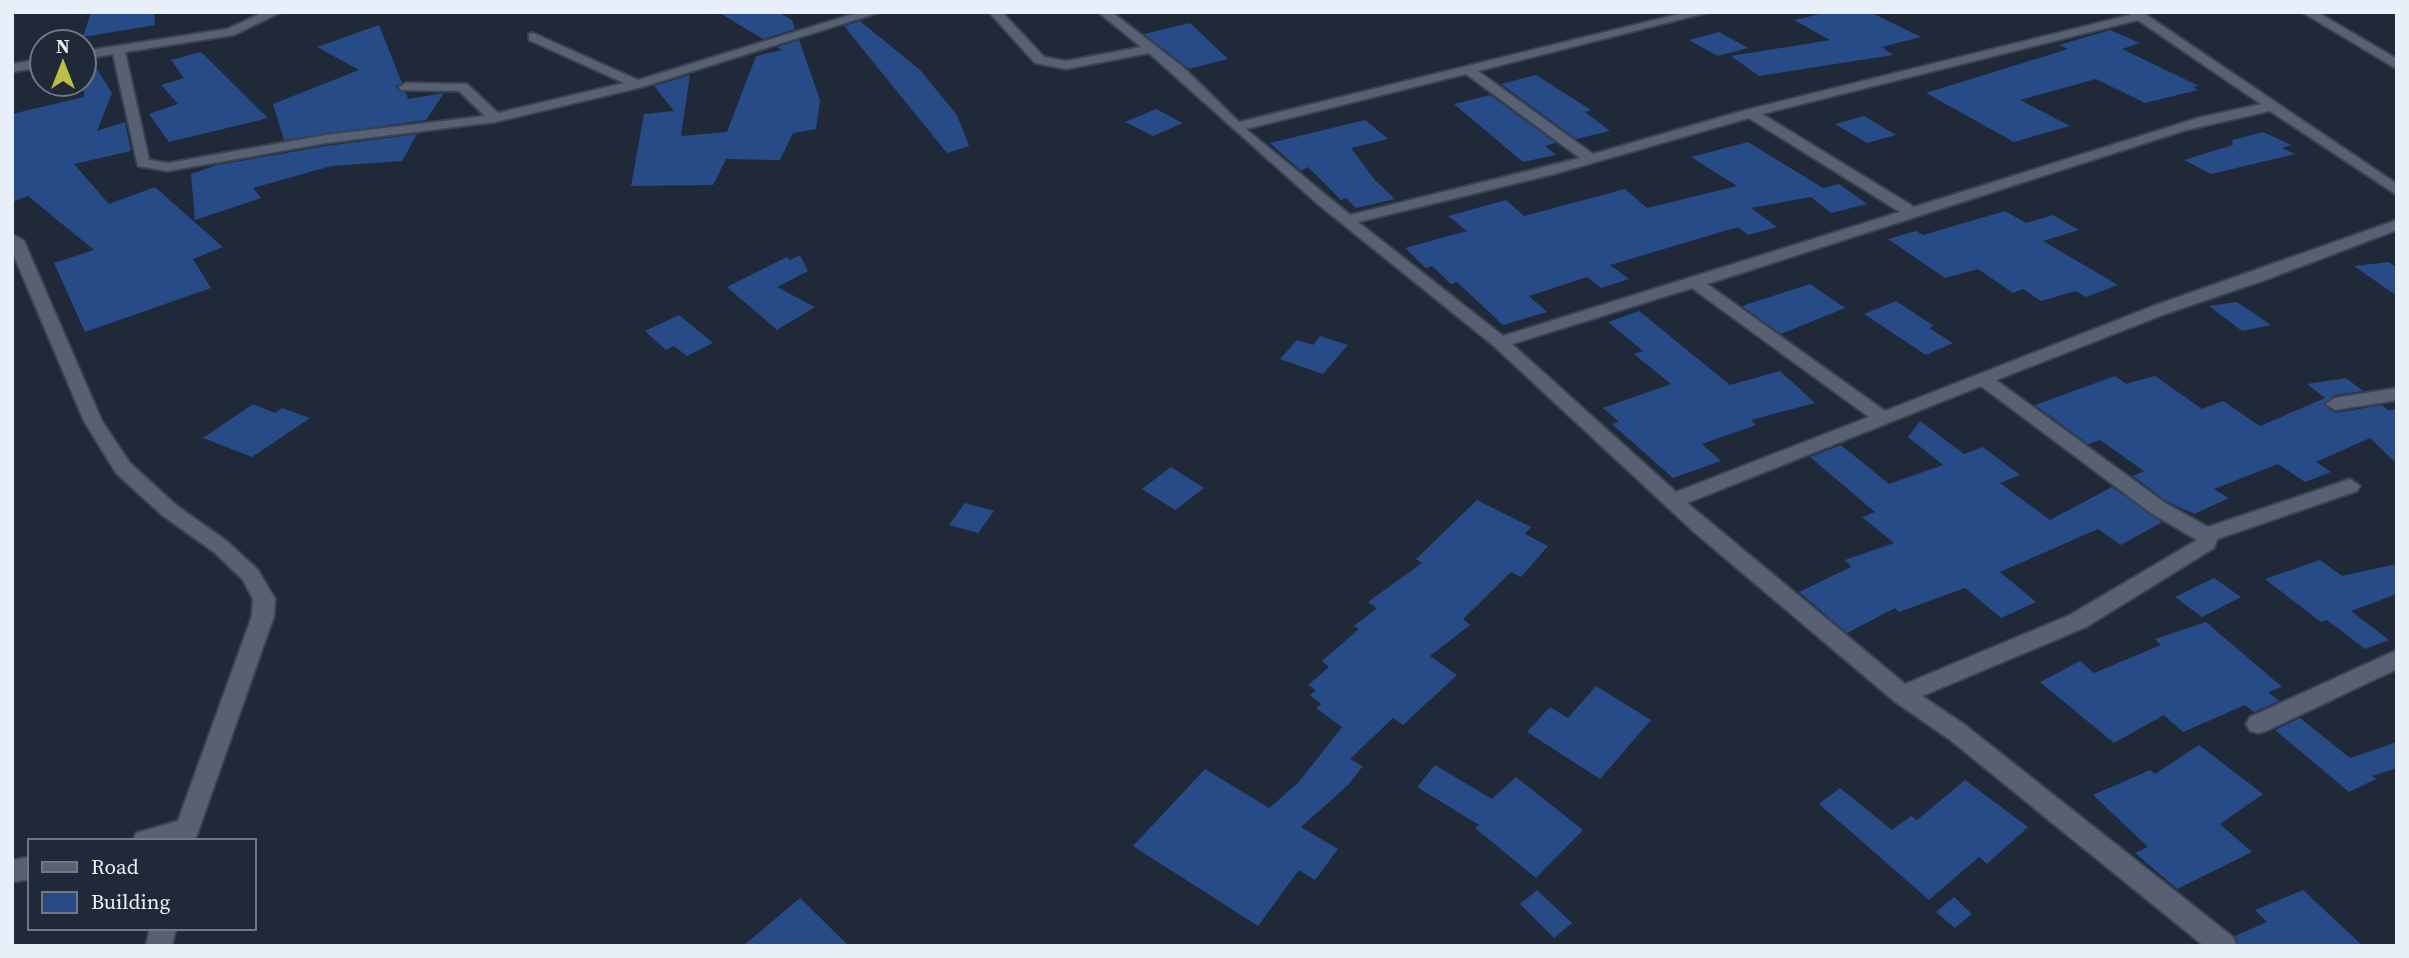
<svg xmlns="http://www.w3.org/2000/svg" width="2409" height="958" viewBox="0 0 2409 958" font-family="'Source Serif 4',serif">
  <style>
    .building { fill: #274b87 }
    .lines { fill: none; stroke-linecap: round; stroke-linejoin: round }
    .minor-casing { stroke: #3b434f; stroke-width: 4 }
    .minor { fill: #576173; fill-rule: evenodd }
  </style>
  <rect width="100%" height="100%" fill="#202938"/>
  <path class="building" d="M91 12H154L155 25 83 37Z
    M718 12H778L792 20 795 29 763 39Z
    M1829 12H1870L1921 37 1882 47 1893 55 1759 76 1731 56 1830 40 1794 20Z
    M860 21 920 70 957 115 969 146 947 153 844 26Z
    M1190 23 1228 59 1189 69 1144 34Z
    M379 25 402 83 396 86 399 91 406 93 408 99 444 93 426 120 284 140 273 104 359 70 317 47Z
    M2110 30 2140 43 2122 49 2199 86 2193 87 2198 90 2145 103 2096 79 2020 100 2070 126 2014 142 1926 93 2068 49 2059 45Z
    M1719 32 1748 48 1718 56 1689 40Z
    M799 40 820 100 816 129 793 133 780 160 726 159 713 185 631 186 644 114 674 111 654 86 690 75 681 136 727 132 756 56 782 50 777 47Z
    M201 52 268 118 169 142 149 114 178 104 161 85 184 78 171 60Z
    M91 60 112 93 97 131 125 122 131 151 74 164 109 204 155 187 223 247 193 259 211 288 85 332 54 263 94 250 28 196 12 202V114L84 97V61Z
    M1536 75 1591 110 1585 112 1610 131 1576 139 1501 84Z
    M1490 95 1556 143 1545 146 1556 155 1523 162 1454 104Z
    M1156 109 1183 123 1153 136 1125 122Z
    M1864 116 1896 135 1867 143 1835 124Z
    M1365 120 1388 139 1351 148 1374 179 1395 199 1356 208 1346 198 1341 200 1308 167 1301 171 1270 143Z
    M2263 132 2291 145 2282 148 2295 154 2211 174 2184 160 2233 145 2232 140Z
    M417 134 402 161 331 166 253 188 261 198 195 220 191 174 217 165 326 146Z
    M1748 142 1823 188 1839 184 1867 204 1831 213 1811 197 1751 208 1777 227 1748 235 1738 227 1610 265 1629 279 1601 288 1587 277 1529 296 1547 312 1503 325 1457 282 1451 284 1432 266 1426 268 1405 248 1467 231 1448 216 1506 200 1524 216 1625 189 1647 208 1737 186 1691 157Z
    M2005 211 2026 223 2053 215 2079 230 2043 241 2118 285 2086 297 2076 291 2041 301 2023 289 2013 293 1978 269 1945 278 1888 239 1916 231 1923 235Z
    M800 255 808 271 777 287 815 307 777 330 727 287 787 257 790 260Z
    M2389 262 2397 268V296L2354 266Z
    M1810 284 1845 308 1781 334 1742 306Z
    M1896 301 1934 326 1929 328 1953 343 1926 355 1864 314Z
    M2237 302 2271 325 2242 331 2209 306Z
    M1639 311 1730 385 1780 371 1815 403 1751 420 1756 425 1702 444 1721 461 1673 478 1612 424 1619 422 1603 408 1671 384 1634 354 1643 351 1608 322Z
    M679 315 713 343 687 356 674 346 666 350 645 331Z
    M1320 336 1348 345 1323 374 1280 359 1297 340 1313 345Z
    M2115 376 2126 384 2155 376 2202 409 2223 401 2260 426 2325 398 2307 384 2346 378 2363 391 2335 395 2324 405 2335 413 2382 405 2388 410 2397 409V464L2370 438 2316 462 2331 472 2305 482 2278 464 2214 489 2229 498 2194 514 2166 501 2133 476 2144 471 2100 440 2088 444 2035 405Z
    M253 404 275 413 282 408 310 418 252 457 203 438Z
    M1920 421 1964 454 1983 447 2020 475 2000 483 2050 520 2112 487 2162 522 2121 545 2098 529 2000 572 2036 602 2001 618 1965 588 1899 612 1895 608 1847 633 1799 592 1851 567 1845 560 1894 543 1862 517 1875 512 1810 457 1841 445 1889 484 1943 465 1908 437Z
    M1171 467 1204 488 1175 510 1142 489Z
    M1477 500 1531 527 1525 534 1548 546 1521 577 1511 572 1463 619 1470 625 1430 656 1457 675 1403 725 1393 718 1350 759 1363 766 1348 785 1301 827 1338 849 1315 880 1299 870 1258 926 1133 846 1205 769 1269 808 1298 783 1342 727 1316 708 1321 704 1310 695 1316 690 1308 685 1329 667 1322 661 1359 629 1354 626 1377 608 1368 602 1422 563 1416 559Z
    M965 503 994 511 978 533 949 525Z
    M2320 560 2342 576 2397 564V594L2351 611 2389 640 2365 649 2327 620 2321 622 2265 579Z
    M2214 578 2241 597 2202 617 2175 597Z
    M2206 622 2282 687 2268 692 2279 701 2254 712 2245 705 2183 732 2164 715 2114 743 2040 682 2080 661 2094 673 2161 645 2155 639Z
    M1596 686 1651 720 1600 779 1527 732 1550 707 1568 718Z
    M2300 718 2350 758 2397 742V768L2372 776 2376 779 2349 792 2275 730Z
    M2199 745 2263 794 2220 824 2252 852 2177 889 2135 853 2148 847 2093 795 2150 770 2155 774Z
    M1435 765 1492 799 1516 777 1583 830 1536 878 1475 828 1479 825 1417 787Z
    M1965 780 2028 827 1987 864 1979 857 1929 900 1819 804 1840 788 1892 830 1911 816 1917 820Z
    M1537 890 1572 923 1554 938 1520 904Z
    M2303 890 2363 946H2239L2235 936 2267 922 2255 910Z
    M1954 897 1972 914 1955 928 1936 912Z
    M800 898 849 946H743Z"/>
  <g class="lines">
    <defs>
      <path id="minor" d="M264 12H281L234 35 125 52 149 160 168 163 326 135 485 116 459 91 401 90 399 87 406 83 467 84 498 113 624 83 529 40V34L533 33 638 80 860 12H880L642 87 495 122 326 143 168 171 138 166 113 54 84 59V51L227 29Z
        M989 12H1002L1044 57 1066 61 1141 47 1098 12H1112L1184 68 1239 122 1687 12H1709L1478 71 1593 154 1746 110 2130 15 2128 12H2142L2397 184V195L2270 111 2186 130 1707 284 1885 411 2153 306 2397 220V230L2265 280 2165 314 1996 380 2165 503 2208 527 2350 479 2360 486 2357 491 2217 539 2214 548 2086 627 1922 696 1965 725 2233 937 2237 946H2204L1949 739 1894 701 1694 532 1494 346 1319 205 1149 53 1066 69 1035 63ZM2138 20 2261 104 2198 118 1914 207 1762 114ZM1466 74 1580 158 1350 215 1246 129ZM1749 118 1900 212 1503 336 1358 222 1554 174ZM1692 288 1869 417 1676 492 1512 344ZM1981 386 2151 513 2197 540 2070 615 1905 684 1687 503Z
        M2302 12H2317L2397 59V69Z
        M42 59V67L12 72V64Z
        M12 234 24 241 102 421 130 463 176 505 228 542 258 570 275 599 274 616 199 829 196 837 184 841H133L136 833 178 821 252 616 253 599 243 580 214 552 162 515 116 473 84 421 12 251Z
        M2397 388V400L2335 410 2326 404 2335 398Z
        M2397 650V669L2266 731 2258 733 2250 731 2246 724 2250 717Z
        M30 857V879L12 882V860Z
        M150 928H176L172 946H146Z"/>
    </defs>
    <use href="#minor" class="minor-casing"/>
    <use href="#minor" class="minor"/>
  </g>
  <rect width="2409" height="958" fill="none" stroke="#e9eff9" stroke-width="28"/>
  <rect x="28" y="839" width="228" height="91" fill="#202938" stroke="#707885" stroke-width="2"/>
  <rect x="42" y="862" width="35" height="10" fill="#576173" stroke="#707885" stroke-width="2"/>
  <text x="91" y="874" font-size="21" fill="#e9eff9">Road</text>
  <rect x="42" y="892" width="35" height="21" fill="#274b87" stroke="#707885" stroke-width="2"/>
  <text x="91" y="909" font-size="21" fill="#e9eff9">Building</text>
  <g transform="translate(63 63)"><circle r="33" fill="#202938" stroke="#707885" stroke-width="2"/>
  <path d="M0-5L12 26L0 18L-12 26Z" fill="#bebf42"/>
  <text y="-10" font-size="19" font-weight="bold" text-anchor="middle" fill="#e9eff9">N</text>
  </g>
</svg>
